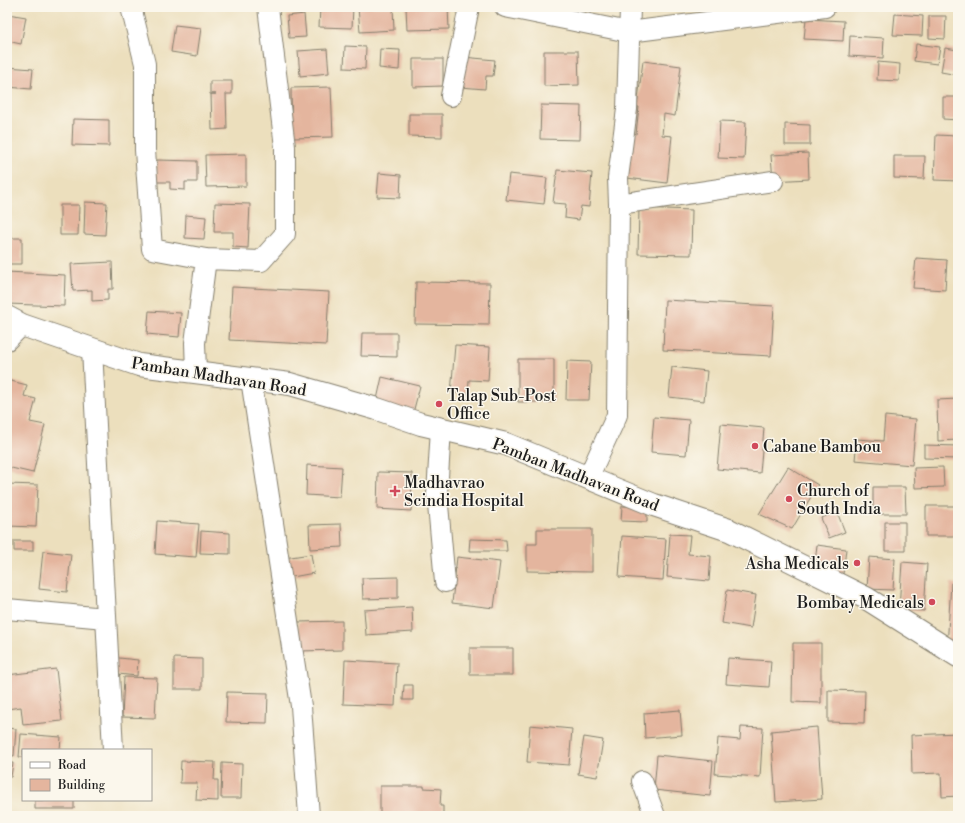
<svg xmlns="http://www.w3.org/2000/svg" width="965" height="823" viewBox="0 0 965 823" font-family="'Libre Bodoni',serif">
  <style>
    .building { fill: #e4b59e }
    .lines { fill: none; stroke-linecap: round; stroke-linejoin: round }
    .street-casing { stroke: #847e6c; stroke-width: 22 }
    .secondary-casing { stroke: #847e6c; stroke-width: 24 }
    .street { stroke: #fff; stroke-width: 20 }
    .secondary { stroke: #fff; stroke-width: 22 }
    .poi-dot { fill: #d1495b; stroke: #fbf7ec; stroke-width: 1.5 }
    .labels { text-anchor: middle; stroke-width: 3; stroke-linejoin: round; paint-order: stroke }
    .street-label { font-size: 16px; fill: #1c1c1c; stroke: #fbf7ec }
    .poi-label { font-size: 16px; fill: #1c1c1c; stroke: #fbf7ec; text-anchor: start }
  </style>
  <rect width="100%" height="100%" fill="#fbf7ec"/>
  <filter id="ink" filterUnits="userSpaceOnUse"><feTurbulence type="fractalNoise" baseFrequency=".025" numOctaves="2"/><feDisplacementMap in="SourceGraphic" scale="8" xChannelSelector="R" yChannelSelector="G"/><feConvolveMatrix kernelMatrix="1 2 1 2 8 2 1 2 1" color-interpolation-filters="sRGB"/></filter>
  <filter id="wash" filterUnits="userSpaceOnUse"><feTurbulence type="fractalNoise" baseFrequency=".012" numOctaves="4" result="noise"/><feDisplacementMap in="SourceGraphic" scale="16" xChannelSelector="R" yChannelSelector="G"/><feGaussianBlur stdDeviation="0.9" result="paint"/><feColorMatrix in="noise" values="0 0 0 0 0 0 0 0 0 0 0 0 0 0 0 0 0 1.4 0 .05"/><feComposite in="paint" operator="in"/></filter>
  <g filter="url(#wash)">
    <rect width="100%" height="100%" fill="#ecdfbd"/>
    <g id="blocks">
      <path class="building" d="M320 7H353L352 28 319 27Z
        M358 7H393L394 30 360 32Z
        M406 7H448L449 29 407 30Z
        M8 14 26 17 21 44 7 41Z
        M304 14 306 37 289 38 287 16Z
        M895 14 923 16 922 36 893 35Z
        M929 16H946L945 39 929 38Z
        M806 19 844 21 843 41 804 39Z
        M175 25 201 28 197 56 171 52Z
        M850 36 884 38 883 58 849 56Z
        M916 44 940 47 937 64 914 61Z
        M345 46 366 47 365 69 344 68Z
        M945 48 958 50V75L941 72Z
        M327 49 329 73 300 76 298 51Z
        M380 49 400 50 399 70 379 68Z
        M544 51H578L579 85 544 86Z
        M463 57 495 60 493 76H486L485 89 460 87Z
        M413 59H443V86L413 87Z
        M643 61 681 66 675 116 664 114 662 135 672 136 667 183 627 178 633 133 636 134 639 107H637Z
        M878 62 900 64 899 81 877 80Z
        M7 67 33 69 31 89 7 87Z
        M210 81H232V94H226L227 129 212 130 211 94H216H210Z
        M331 87 333 137 292 138 291 88Z
        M943 97H958V120L943 119Z
        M541 105 581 106 580 140 540 139Z
        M409 114H442V137L409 136Z
        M73 119 109 120V146L72 145Z
        M720 121 746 122 744 159 718 158Z
        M785 124 810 125V145H785Z
        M936 135 958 136V181L934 180Z
        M808 153 809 179 773 181 771 155Z
        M246 154V186L206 187 205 155Z
        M894 156H925L924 179 894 178Z
        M157 160 197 161V182H185V190L170 189V182H156Z
        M557 170 592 173 589 207 581 206 579 220 565 218 566 204 553 203Z
        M379 173 401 175 400 198 377 197Z
        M509 174 547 178 544 204 506 200Z
        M85 202 107 203 105 235 84 234Z
        M215 203 250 204 248 248 233 247V232H214Z
        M60 205H79L78 235H60Z
        M639 208 692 210 691 255 638 254Z
        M186 215 206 217 204 239 185 238Z
        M7 238H22V264H7Z
        M916 258 947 260 945 290 913 288Z
        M112 262 113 289H108V300L92 301V290L73 291 71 264Z
        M7 272 65 275 64 306 7 304Z
        M416 282 490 283 489 325 415 324Z
        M232 287 329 292 326 345 229 340Z
        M665 300 774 306 771 356 663 350Z
        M149 311 181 313 179 337 147 334Z
        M362 333H397V357L361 356Z
        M455 345 490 347 488 381 469 380 468 394 451 393Z
        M518 359H554V402H518Z
        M567 361 591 362 589 400H566Z
        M672 367 707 371 704 401 669 397Z
        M382 377 420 386 413 413 376 404Z
        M7 380 27 385 24 396 36 399 30 422 45 425 33 473 7 467Z
        M958 399V440L938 441 937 400Z
        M885 416 916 419 912 465 855 460 857 439 883 441Z
        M654 417 689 420 686 455 651 452Z
        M721 424 764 428 760 473 717 469Z
        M924 445 958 446V459L924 458Z
        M955 464H958V480H956Z
        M307 465 342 467 340 497 306 495Z
        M788 467 818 485 792 529 759 514Z
        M943 467 944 487 915 488 914 468Z
        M378 472 412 473 411 511 377 509Z
        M7 484 38 485 36 527 7 526Z
        M873 487H905L906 514H873Z
        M622 506 647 507V522L621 521Z
        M926 506H958V536H926Z
        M837 512 845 532 829 538 821 518Z
        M157 521 199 524 196 557 155 554Z
        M885 522H905V551H885Z
        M341 524 342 547 310 549 309 525Z
        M537 529H592V572L527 571V544H537Z
        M201 531 230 533V554L200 553Z
        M670 534 690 535 688 554 711 556 709 581 667 577Z
        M622 536 666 539 663 580 619 577Z
        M470 539 506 540 507 551H469Z
        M14 541H33V551H14Z
        M817 545 846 549 843 574 814 571Z
        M43 551 71 554 67 592 39 589Z
        M311 554 314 573 287 578 284 558Z
        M457 557 500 562 494 608 452 603Z
        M869 557 895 559 893 590 867 589Z
        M902 562 927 564 924 611 899 609Z
        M398 577V598L363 599 362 578Z
        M951 583 958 584V648L947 647Z
        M727 590 756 595 751 628 722 623Z
        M412 607 413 632 366 635 364 610Z
        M342 621V650L298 651V622Z
        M793 643H821V703L792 702Z
        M470 648H513V675H470Z
        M110 657 138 660 137 676 109 673Z
        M174 658 202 659V689H174Z
        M728 658 771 661 769 687 726 684Z
        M345 660 397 663 395 706 343 704Z
        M56 669 62 721 23 725 21 707 7 709V675Z
        M124 677 157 678 155 718 122 717Z
        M404 685H413V700H403Z
        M828 690 865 691 864 723 828 722Z
        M227 692 268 693 267 723 226 722Z
        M680 710 682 735 645 738 644 713Z
        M530 725 572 729 569 765 527 762Z
        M741 727 763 728 760 777 715 774 718 738 740 740Z
        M817 727 822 799 776 802 771 731Z
        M7 728 16 729 14 756 7 755Z
        M958 733V796L942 797 941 773 912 774 911 735Z
        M21 734 61 737 60 750H23V757H19Z
        M584 737 603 740 597 777 578 774Z
        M657 755 713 761 710 796 654 790Z
        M181 761 215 762 214 780H218V801L196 800 197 783H180Z
        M7 763H13L11 777H7Z
        M222 763 242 764 241 798H221Z
        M380 786H424V788L441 789 440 806H443V816H380Z
        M35 800H74V809H35Z"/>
    </g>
  </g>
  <g filter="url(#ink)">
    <use href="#blocks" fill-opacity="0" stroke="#847e6c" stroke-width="1"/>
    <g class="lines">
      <defs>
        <path id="street" d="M131 7 145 64V150L152 249 206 259 261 261 285 234V147L268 7
          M505 7 629 32 825 7
          M451 96 469 7
          M619 204 773 181
          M7 340 22 325
          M92 349 113 750
          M196 372 195 343 206 259
          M251 379 301 706 309 816
          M441 428 437 494 445 582
          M588 478 617 415 619 204 618 178 627 109 630 7
          M7 609 105 618
          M642 781 655 816"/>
        <path id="secondary" d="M7 317 22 325 139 365 290 384 377 409 421 424 506 444 654 505 729 530 866 598 958 656"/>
      </defs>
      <use href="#street" class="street-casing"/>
      <use href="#secondary" class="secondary-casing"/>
      <use href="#street" class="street"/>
      <use href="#secondary" class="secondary"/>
    </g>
  </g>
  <g class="poi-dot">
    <circle cx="439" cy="404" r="4"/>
    <circle cx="755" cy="446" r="4"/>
    <path d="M393 485h4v4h4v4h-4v4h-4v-4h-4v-4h4z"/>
    <circle cx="789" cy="499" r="4"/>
    <circle cx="857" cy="563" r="4"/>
    <circle cx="932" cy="602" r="4"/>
  </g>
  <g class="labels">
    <g class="street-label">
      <text transform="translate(219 376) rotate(9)" y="6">Pamban Madhavan Road</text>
      <text transform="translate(576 474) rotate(21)" y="6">Pamban Madhavan Road</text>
    </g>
    <g class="poi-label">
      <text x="447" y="401">Talap Sub-Post<tspan x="447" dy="18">Office</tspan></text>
      <text x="763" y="452">Cabane Bambou</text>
      <text x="404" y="488">Madhavrao<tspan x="404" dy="18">Scindia Hospital</tspan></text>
      <text x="797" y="496">Church of<tspan x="797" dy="18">South India</tspan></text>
      <text x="849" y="569" text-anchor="end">Asha Medicals</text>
      <text x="924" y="608" text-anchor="end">Bombay Medicals</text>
    </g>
  </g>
  <rect width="965" height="823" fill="none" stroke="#fbf7ec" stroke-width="24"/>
  <rect x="22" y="749" width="130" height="52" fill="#fbf7ec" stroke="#a29f99"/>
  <rect x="30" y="762" width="20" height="6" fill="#ffffff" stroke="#a29f99"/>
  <text x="58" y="769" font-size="12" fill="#1c1c1c">Road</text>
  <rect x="30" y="779" width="20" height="12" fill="#e4b59e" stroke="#a29f99"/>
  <text x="58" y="789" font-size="12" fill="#1c1c1c">Building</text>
</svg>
